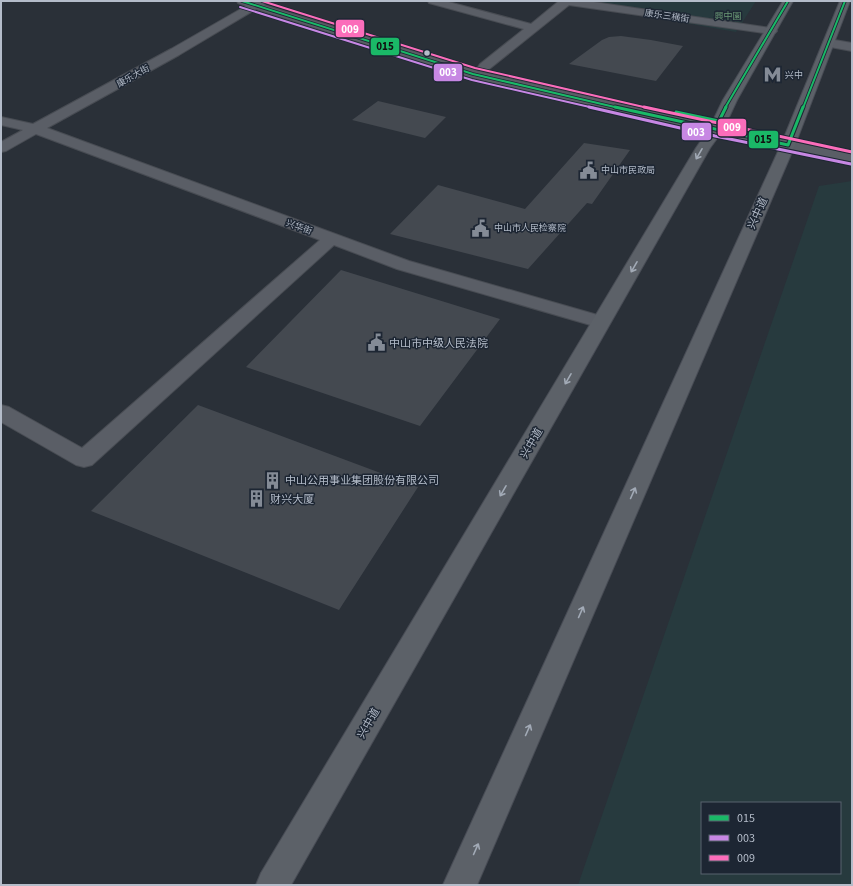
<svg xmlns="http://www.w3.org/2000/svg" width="853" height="886" viewBox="0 0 853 886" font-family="'Source Sans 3','Noto Sans SC',sans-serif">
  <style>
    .green { fill: #273a3e; fill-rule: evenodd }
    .building { fill: #444950 }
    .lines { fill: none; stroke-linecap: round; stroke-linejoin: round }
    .minor-casing { stroke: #484c53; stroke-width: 2 }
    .major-casing { stroke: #484c55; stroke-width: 2 }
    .minor { fill: #5a5e66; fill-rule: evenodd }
    .major { fill: #5c6168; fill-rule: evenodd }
    .bus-1-far1-casing { stroke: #1d2633; stroke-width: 3.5 }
    .bus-1-casing { stroke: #1d2633; stroke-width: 5 }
    .bus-2-far1-casing { stroke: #1d2633; stroke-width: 3.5 }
    .bus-2-casing { stroke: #1d2633; stroke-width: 5 }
    .bus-3-far1-casing { stroke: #1d2633; stroke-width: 3.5 }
    .bus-3-casing { stroke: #1d2633; stroke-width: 5 }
    .bus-1-far1 { stroke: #1ab867; stroke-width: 2 }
    .bus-1 { stroke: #1ab867; stroke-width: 3 }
    .bus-2-far1 { stroke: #c787e3; stroke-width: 2 }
    .bus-2 { stroke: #c787e3; stroke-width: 3 }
    .bus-3-far1 { stroke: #fb6dba; stroke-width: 2 }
    .bus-3 { stroke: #fb6dba; stroke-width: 3 }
    .oneway { stroke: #a2aab6 }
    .bus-dot { fill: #b4bcc9; stroke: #1d2633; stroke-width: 1.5 }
    .labels { text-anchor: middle; stroke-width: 3; stroke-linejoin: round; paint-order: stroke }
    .far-street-label { font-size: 9px; fill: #b4bcc9; stroke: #1d2633 }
    .far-park-label { font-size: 9px; fill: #6b9a76; stroke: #1d2633 }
    .far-poi-label { font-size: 9px; fill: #b4bcc9; stroke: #1d2633; text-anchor: start }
    .street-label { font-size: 11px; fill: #b4bcc9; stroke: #1d2633 }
    .poi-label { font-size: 11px; fill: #b4bcc9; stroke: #1d2633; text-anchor: start }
    .line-badge { stroke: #1d2633; stroke-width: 1.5 }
    .badge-label { font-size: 11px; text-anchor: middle; font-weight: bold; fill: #fff }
    .pale-badge-label { font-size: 11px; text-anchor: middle; font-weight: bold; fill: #111 }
  </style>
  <rect width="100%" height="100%" fill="#2a3038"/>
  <path class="green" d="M561 1H756L736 32Z
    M852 181V885H578L819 186ZM702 803H840V873H702Z"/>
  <path class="building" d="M621 36 651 40 683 46 656 81 569 64 602 40 609 37Z
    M378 101 446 117 425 138 352 120Z
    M584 143 630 150 592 204 587 203 528 269 390 234 438 185 525 209Z
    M341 270 500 319 420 426 246 367Z
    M198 405 418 487 339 610 91 511Z"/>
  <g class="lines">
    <defs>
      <path id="minor" d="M237 1H268L264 5 477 71 716 126 852 154V162L716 134 469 77 256 9 179 55 47 128 409 261 608 318 610 322 608 326 601 328 594 326 397 269 334 245 92 465 84 467 76 465 1 422V405L9 407 82 448 320 240 36 134 6 151 1 152V142L23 130 1 125V117L33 124 171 49 246 6 238 3Z
        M428 1H445L531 24 559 1H587L771 28 775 29 777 31 775 33 771 34 569 5 488 70H480L478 67 480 64 524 29 429 3Z
        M829 39 852 43V51L825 46 823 43 825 40Z"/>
      <path id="major" d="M783 1H793L737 100 723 130 710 148 291 885H256L261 873 696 148 709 129 723 100Z
        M840 1H850L795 145 477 885H443L781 145Z"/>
    </defs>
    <use href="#minor" class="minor-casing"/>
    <use href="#major" class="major-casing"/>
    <use href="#minor" class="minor"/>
    <use href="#major" class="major"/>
    <defs>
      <path id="bus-1-far1" d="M242 1 473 74 619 108
        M725 108 788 1
        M803 108 845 1"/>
      <path id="bus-1" d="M615 107 788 145 803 107
        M676 112 719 121 726 107"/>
      <path id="bus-2-far1" d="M240 7 472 80 594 108"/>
      <path id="bus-2" d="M589 107 715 136 851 164"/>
      <path id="bus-3-far1" d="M262 1 475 68 648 108"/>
      <path id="bus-3" d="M644 107 852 152"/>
    </defs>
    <use href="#bus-1-far1" class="bus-1-far1-casing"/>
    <use href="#bus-1" class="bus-1-casing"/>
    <use href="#bus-2-far1" class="bus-2-far1-casing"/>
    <use href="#bus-2" class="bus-2-casing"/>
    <use href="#bus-3-far1" class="bus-3-far1-casing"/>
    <use href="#bus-3" class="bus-3-casing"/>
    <use href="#bus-1-far1" class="bus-1-far1"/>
    <use href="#bus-1" class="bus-1"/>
    <use href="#bus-2-far1" class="bus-2-far1"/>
    <use href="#bus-2" class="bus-2"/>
    <use href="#bus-3-far1" class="bus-3-far1"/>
    <use href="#bus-3" class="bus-3"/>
  </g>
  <defs><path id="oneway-shaft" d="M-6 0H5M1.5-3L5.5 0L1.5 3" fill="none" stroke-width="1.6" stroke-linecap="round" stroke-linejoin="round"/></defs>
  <g class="oneway">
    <use href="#oneway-shaft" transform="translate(699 154) rotate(120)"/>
    <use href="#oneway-shaft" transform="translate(634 267) rotate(120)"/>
    <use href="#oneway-shaft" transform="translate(568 379) rotate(120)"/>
    <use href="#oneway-shaft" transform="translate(503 491) rotate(120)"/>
    <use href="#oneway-shaft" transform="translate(633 493) rotate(-66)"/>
    <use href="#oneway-shaft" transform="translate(581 612) rotate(-66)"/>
    <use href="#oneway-shaft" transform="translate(528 730) rotate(-66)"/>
    <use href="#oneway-shaft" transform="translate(476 849) rotate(-66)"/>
  </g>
  <defs>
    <symbol id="metro-bare" viewBox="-9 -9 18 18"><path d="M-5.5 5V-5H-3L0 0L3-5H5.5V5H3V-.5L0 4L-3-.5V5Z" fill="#848b96" stroke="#1d2633" stroke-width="2.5" paint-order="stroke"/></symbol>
    <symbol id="civic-bare" viewBox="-9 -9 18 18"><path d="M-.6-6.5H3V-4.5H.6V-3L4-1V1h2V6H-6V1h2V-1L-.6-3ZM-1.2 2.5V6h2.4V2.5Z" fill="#848b96" stroke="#1d2633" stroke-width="2.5" paint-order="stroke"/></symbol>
    <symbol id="building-bare" viewBox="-9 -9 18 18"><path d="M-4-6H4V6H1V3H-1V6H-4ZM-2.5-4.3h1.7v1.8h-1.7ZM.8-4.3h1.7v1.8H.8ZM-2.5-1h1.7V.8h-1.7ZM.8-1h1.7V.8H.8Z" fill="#848b96" stroke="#1d2633" stroke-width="2.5" paint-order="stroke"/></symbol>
  </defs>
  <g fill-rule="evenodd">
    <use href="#metro-bare" x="760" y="62" width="25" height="25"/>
    <use href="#civic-bare" x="576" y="158" width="25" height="25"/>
    <use href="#civic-bare" x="468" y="216" width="25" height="25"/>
    <use href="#civic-bare" x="364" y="330" width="25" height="25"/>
    <use href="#building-bare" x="260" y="468" width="25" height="25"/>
    <use href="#building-bare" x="244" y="486" width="25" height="25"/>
  </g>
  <circle class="bus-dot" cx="427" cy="53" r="3.5"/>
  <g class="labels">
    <g class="far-street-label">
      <text transform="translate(667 16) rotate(8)" y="3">康乐三横街</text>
      <text transform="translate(133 76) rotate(-29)" y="3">康乐大街</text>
      <text transform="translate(299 227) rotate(20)" y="3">兴华街</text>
    </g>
    <g class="far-park-label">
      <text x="728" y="19">興中園</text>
    </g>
    <g class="far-poi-label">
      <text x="785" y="78">兴中</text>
      <text x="601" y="173">中山市民政局</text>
      <text x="494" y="231">中山市人民检察院</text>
    </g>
    <g class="street-label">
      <text transform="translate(757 213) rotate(-66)" y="4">兴中道</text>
      <text transform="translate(531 443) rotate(-60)" y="4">兴中道</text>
      <text transform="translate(368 723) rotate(-60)" y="4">兴中道</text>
    </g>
    <g class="poi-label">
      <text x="389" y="347">中山市中级人民法院</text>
      <text x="285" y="484">中山公用事业集团股份有限公司</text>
      <text x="270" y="503">财兴大厦</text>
    </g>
  </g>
  <g class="line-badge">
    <rect x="335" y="19" width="30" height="19" rx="4" fill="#fb6dba"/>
    <rect x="370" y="37" width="30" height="19" rx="4" fill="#1ab867"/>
    <rect x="433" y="63" width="30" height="19" rx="4" fill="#c787e3"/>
    <rect x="717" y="118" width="30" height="19" rx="4" fill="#fb6dba"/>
    <rect x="681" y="122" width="31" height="19" rx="4" fill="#c787e3"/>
    <rect x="748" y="130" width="31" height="19" rx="4" fill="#1ab867"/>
  </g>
  <g class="badge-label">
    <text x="350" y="33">009</text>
    <text x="448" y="76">003</text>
    <text x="732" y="131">009</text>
    <text x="696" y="136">003</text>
  </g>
  <g class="pale-badge-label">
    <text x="385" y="50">015</text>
    <text x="763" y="143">015</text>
  </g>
  <rect width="853" height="886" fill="none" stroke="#b4bcc9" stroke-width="4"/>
  <rect x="701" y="802" width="140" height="72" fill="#1d2633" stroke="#59626f"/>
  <rect x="709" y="815" width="20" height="6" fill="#1ab867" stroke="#59626f"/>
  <text x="737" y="822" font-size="12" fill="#b4bcc9">015</text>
  <rect x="709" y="835" width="20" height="6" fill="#c787e3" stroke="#59626f"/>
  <text x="737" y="842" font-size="12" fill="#b4bcc9">003</text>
  <rect x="709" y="855" width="20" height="6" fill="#fb6dba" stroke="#59626f"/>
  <text x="737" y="862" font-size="12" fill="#b4bcc9">009</text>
</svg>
